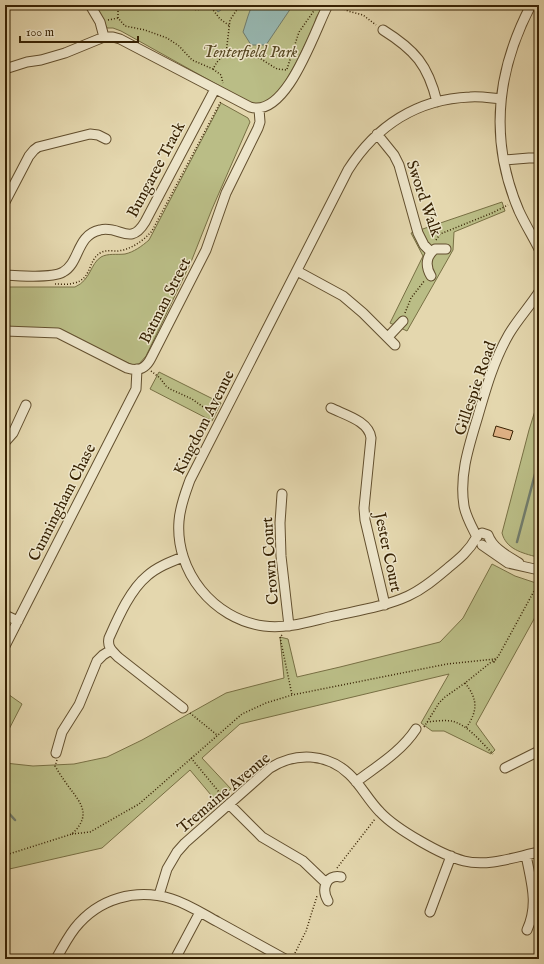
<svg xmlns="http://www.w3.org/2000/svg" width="544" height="964" viewBox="0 0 544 964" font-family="'IM FELL English',serif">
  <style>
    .green { fill: #babd86; stroke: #787044 }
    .water { fill: #97b8b2; stroke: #717c6c }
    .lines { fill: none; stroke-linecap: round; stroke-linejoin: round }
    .stream { stroke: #717c6c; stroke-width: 2.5 }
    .building { fill: #dfb185; stroke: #372203 }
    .minor-casing { stroke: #624f2e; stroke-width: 11 }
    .path { stroke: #372203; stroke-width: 1.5; stroke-dasharray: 1 2; stroke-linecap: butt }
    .minor { stroke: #ede5ca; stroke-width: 9 }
    .labels { text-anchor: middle; stroke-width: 3; stroke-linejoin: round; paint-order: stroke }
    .park-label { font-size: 16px; font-style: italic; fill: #584924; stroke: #ede5ca }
    .street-label { font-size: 16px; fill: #372203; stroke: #ede5ca }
  </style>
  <rect width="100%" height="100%" fill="#e4d7ae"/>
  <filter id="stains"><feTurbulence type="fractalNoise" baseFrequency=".005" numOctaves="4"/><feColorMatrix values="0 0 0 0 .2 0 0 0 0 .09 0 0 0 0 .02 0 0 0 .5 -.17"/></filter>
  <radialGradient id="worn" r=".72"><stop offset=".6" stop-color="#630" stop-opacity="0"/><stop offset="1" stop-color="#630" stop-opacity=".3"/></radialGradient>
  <path class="green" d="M94 5H323L316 18 314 26C305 43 283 97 264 103 260 104 255 103 252 104L121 31 113 28H107Z
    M221 103 248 118 250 122 212 209 191 262 160 327 146 356 139 364 133 365 128 363 62 331 5 328V287H75C91 280 90 264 101 257 108 253 117 255 125 254 134 252 142 246 149 240Z
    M502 202 505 211 454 232 453 250 407 331 390 323 423 256 411 233Z
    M159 372 221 403 212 421 150 389Z
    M539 398V551L537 557C522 553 506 549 502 533L529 430Z
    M492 564 515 576 539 584V610L476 724 495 750 491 754 444 731H432L421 723 449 674 240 724 202 758 231 789 216 801 190 770 102 848 5 870V763L33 766 74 764 107 757 142 740 226 693 284 678 280 637 288 639 297 677 340 667 440 642 463 618Z
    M5 692 22 704 5 737Z"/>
  <path class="water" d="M213 5H228L218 12Z
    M252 5H293L266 45H251L243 32 248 16Z"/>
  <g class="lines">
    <path class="stream" d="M517 542 539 459
      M5 809 15 820"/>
  </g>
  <path class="building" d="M496 426 513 431 510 440 493 436Z"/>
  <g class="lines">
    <defs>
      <path id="minor" d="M90 5 100 22 104 37
        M531 5C496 72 489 141 519 211 525 224 533 237 539 249
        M383 30C415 50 428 65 437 102
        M5 69 27 62 41 60 65 53 104 37H113L120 39 250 107C287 119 315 29 328 5
        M377 134 394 155 399 165 418 233 424 245 431 252
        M504 160 529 158H539
        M5 202 29 156 34 150 38 147 90 134 98 135 106 139
        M297 271 343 296 363 313 395 345
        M5 275C18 276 53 278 63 272 80 263 76 235 100 230 120 225 130 247 145 222L215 89
        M431 276C425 266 426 256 435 249H446
        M5 331 58 333 127 368C139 372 146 368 151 358L206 250 226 193 258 128 260 122 259 109
        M388 337 403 321
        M331 408C345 415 369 421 371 438L364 508 365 520 385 605
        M5 442 13 433 26 405
        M282 494 280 523 281 556 289 626
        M482 533 488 535C493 549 508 556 519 563
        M477 537C472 527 466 517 464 506 459 475 469 446 478 416 486 388 494 360 509 334 518 319 530 306 539 292
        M476 538C469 551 459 559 448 568 435 579 423 589 408 596 384 607 355 611 329 617 308 622 286 629 264 626 213 619 175 571 179 521 180 506 185 494 190 480L348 170C376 126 417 99 470 97 480 96 490 98 501 99
        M482 545 508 563 539 570
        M183 557C170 562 157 567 147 576 130 590 118 618 109 638 107 647 112 651 118 657L183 708
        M5 615 18 621
        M5 646 136 389 137 369
        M56 753 62 732 79 705 97 661 103 655 111 650
        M505 768 539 751
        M356 782C377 766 401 752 416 729
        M229 804 262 837 303 861 326 883
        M526 855C531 882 539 904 527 930
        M159 895 167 869 177 852 185 843 270 768C295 752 327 753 349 774 361 785 368 800 380 812 396 829 441 855 464 861 488 867 515 857 539 852
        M328 901C321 889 326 874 341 877
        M430 912 451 856
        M56 959C62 948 68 937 75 928 99 898 136 888 172 899 188 904 203 914 218 922 240 934 263 947 285 959
        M175 959 200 912"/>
    </defs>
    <use href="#minor" class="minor-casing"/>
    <path class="path" d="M118 5V18L125 26 145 30 167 38 179 46 192 60 213 69 217 62 224 55 253 54 277 69 287 70
      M184 5C193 11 200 11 210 6L220 19 230 26
      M336 5 348 11 363 15 376 25
      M108 20 118 18
      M226 54 230 20 240 5
      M213 69 221 75 223 83
      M287 69 299 32 318 5
      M436 240 440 234 492 213 508 205
      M55 284C61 284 68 285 74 283 93 279 87 259 102 252 107 250 113 251 118 251 132 249 143 241 152 231L221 101
      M405 313 411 298 425 280
      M151 371 160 378 166 386 170 389 192 399 206 409 216 413
      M282 635 280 637 292 695
      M465 683C478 699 478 711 466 728
      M190 713 217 735
      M427 722C435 721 444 720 452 721 468 725 482 743 493 754
      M424 727 439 703 445 697 465 683 495 659 494 662 499 655 539 582
      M191 758 224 798
      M72 834 90 832 139 804 242 714 266 703 292 695 447 664 495 659
      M5 857 9 854 72 834C95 812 77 800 64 780 61 776 58 771 55 766L57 760
      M337 868 375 819
      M295 953 306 931 317 896"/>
    <use href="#minor" class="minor"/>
  </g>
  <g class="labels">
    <g class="park-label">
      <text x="250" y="57">Tenterfield Park</text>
    </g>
    <g class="street-label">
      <text transform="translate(155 169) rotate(-62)" y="6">Bungaree Track</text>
      <text transform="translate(425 198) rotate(71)" y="6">Sword Walk</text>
      <text transform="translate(164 300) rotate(-63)" y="6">Batman Street</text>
      <text transform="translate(474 388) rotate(-71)" y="6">Gillespie Road</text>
      <text transform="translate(203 422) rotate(-63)" y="6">Kingdom Avenue</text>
      <text transform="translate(61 502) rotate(-63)" y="6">Cunningham Chase</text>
      <text transform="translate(389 552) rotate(78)" y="6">Jester Court</text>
      <text transform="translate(269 561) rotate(-94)" y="6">Crown Court</text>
      <text transform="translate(223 792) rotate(-40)" y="6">Tremaine Avenue</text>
    </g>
  </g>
  <rect width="544" height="964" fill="none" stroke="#e4d7ae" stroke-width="20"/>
  <rect x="6" y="6" width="532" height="952" fill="none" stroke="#372203" stroke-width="2"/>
  <rect x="10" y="10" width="524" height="944" fill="none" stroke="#372203"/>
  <path d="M20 36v6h118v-6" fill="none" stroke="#372203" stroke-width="2"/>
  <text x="26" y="36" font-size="12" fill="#372203" stroke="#ede5ca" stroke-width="3" paint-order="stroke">100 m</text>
  <rect width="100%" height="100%" filter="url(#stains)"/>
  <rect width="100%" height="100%" fill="url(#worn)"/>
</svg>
